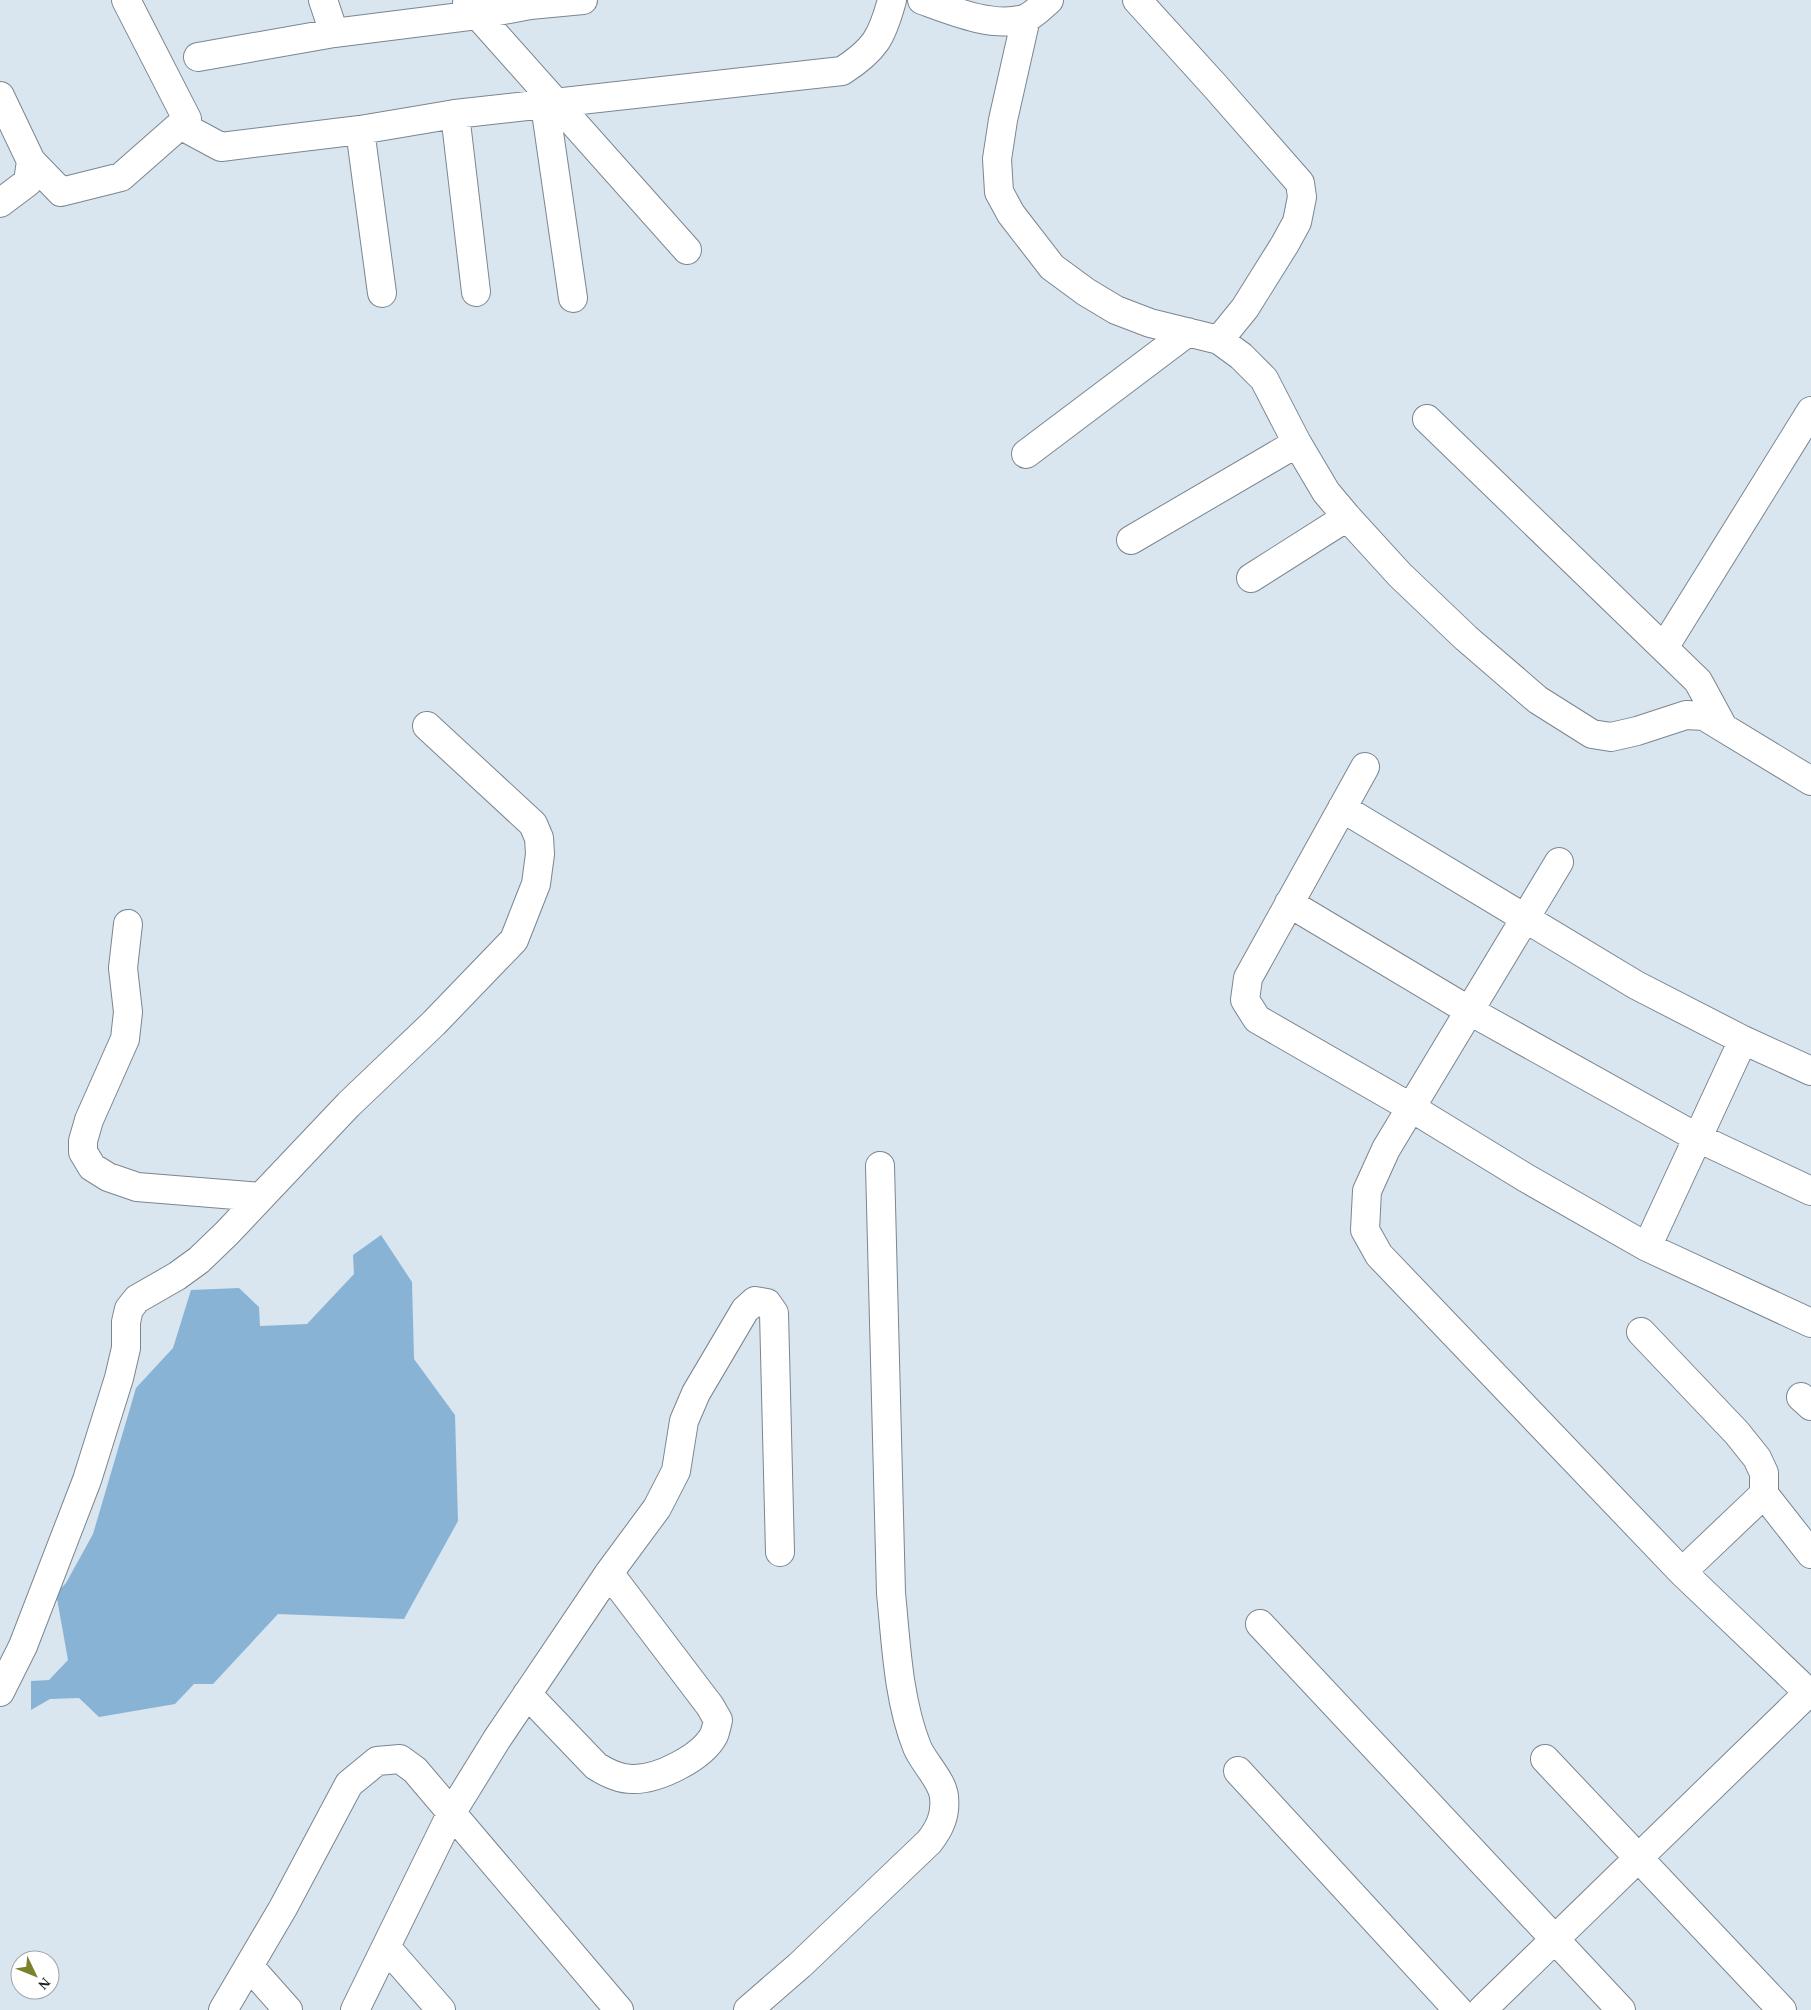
<svg xmlns="http://www.w3.org/2000/svg" width="1811" height="2010" viewBox="0 0 1811 2010" font-family="Georgia,serif">
  <style>
    .water { fill: #88b3d5 }
    .lines { fill: none; stroke-linecap: round; stroke-linejoin: round }
    .minor-casing { stroke: #7b868f; stroke-width: 30 }
    .minor { stroke: #fff; stroke-width: 28 }
  </style>
  <rect width="100%" height="100%" fill="#d9e5ef"/>
  <path class="water" d="M381 1235 412 1282 414 1359 455 1415 458 1521 404 1619 278 1614 213 1684H194L175 1704 99 1717 79 1698 50 1699 31 1710V1681L49 1680 68 1660 56 1593 66 1583 93 1534 136 1388 173 1348 191 1290 239 1288 259 1307 260 1326 307 1324 354 1274 353 1255Z"/>
  <g class="lines">
    <defs>
      <path id="minor" d="M323 0 334 33
        M922 0C952 11 993 28 1024 19 1033 16 1042 6 1049 0
        M1137 0 1215 86 1300 183 1302 197 1297 222 1285 244 1245 308 1219 340
        M467 3 687 250
        M1026 18 1003 120 997 159 999 192 1011 214 1052 267 1086 292 1116 310 1150 323 1219 340 1241 356 1264 379 1297 443 1326 492 1347 517 1400 575 1466 638 1538 700 1592 734 1611 737 1637 731 1686 715 1704 716 1811 781
        M198 57 334 33 477 15 530 5 583 0
        M0 96 31 161 28 182 0 203
        M545 105 573 298
        M455 114 476 292
        M180 125 221 147 360 130 455 114 842 71C875 50 882 37 892 0
        M360 130 382 293
        M31 161 61 192 121 177 187 119 126 0
        M1427 419 1698 681 1723 727
        M1026 454 1188 332
        M1131 540 1297 443
        M1251 578 1347 517
        M1665 646 1811 411
        M1365 767 1248 978 1245 1000 1257 1019 1410 1107 1526 1178 1647 1247 1811 1323
        M1342 808 1636 985 1743 1040 1811 1071
        M1559 862 1386 1149 1367 1191 1365 1230 1379 1255 1682 1572 1811 1695
        M1289 903 1468 1010 1698 1138 1811 1191
        M128 924 123 968 128 1012 125 1039 89 1120 83 1141V1152L92 1167 108 1177 137 1187 261 1197
        M1647 1247 1743 1040
        M1641 1332 1737 1433 1757 1458 1764 1473V1494L1811 1554
        M1801 1397 1811 1406
        M1682 1572 1764 1494
        M1260 1624 1621 2010
        M0 1692 23 1646 87 1480 119 1378 126 1348V1322L129 1309 137 1299 177 1276 199 1260 227 1233 349 1104 434 1023 514 940 536 884 540 854 539 838 533 824 427 726
        M527 1694 596 1766C607 1773 619 1779 632 1779 657 1780 702 1758 714 1735 716 1730 717 1724 718 1720L710 1706 609 1573
        M1545 1759 1782 2010
        M1238 1771 1458 2010
        M386 1947 441 2010
        M249 1966 288 2010
        M223 2010 283 1908 349 1784 377 1761 400 1759 415 1770 619 2010
        M355 2010 452 1812 497 1739 609 1573 657 1508 676 1471 684 1421 696 1393 745 1310 755 1301 767 1303 774 1313 780 1552
        M748 2010 800 1965 929 1842C940 1828 946 1815 944 1797 943 1781 923 1762 917 1747 898 1699 896 1643 891 1593L880 1166
        M1482 2010 1809 1692"/>
    </defs>
    <use href="#minor" class="minor-casing"/>
    <use href="#minor" class="minor"/>
  </g>
  <g transform="translate(35 1975) rotate(133)"><circle r="24" fill="#ffffff" stroke="#a4a6a7"/>
  <path d="M0-4L9 19L0 12L-9 19Z" fill="#7c812b"/>
  <text y="-8" font-size="14" font-weight="bold" text-anchor="middle" fill="#1c2024">N</text>
  </g>
</svg>
